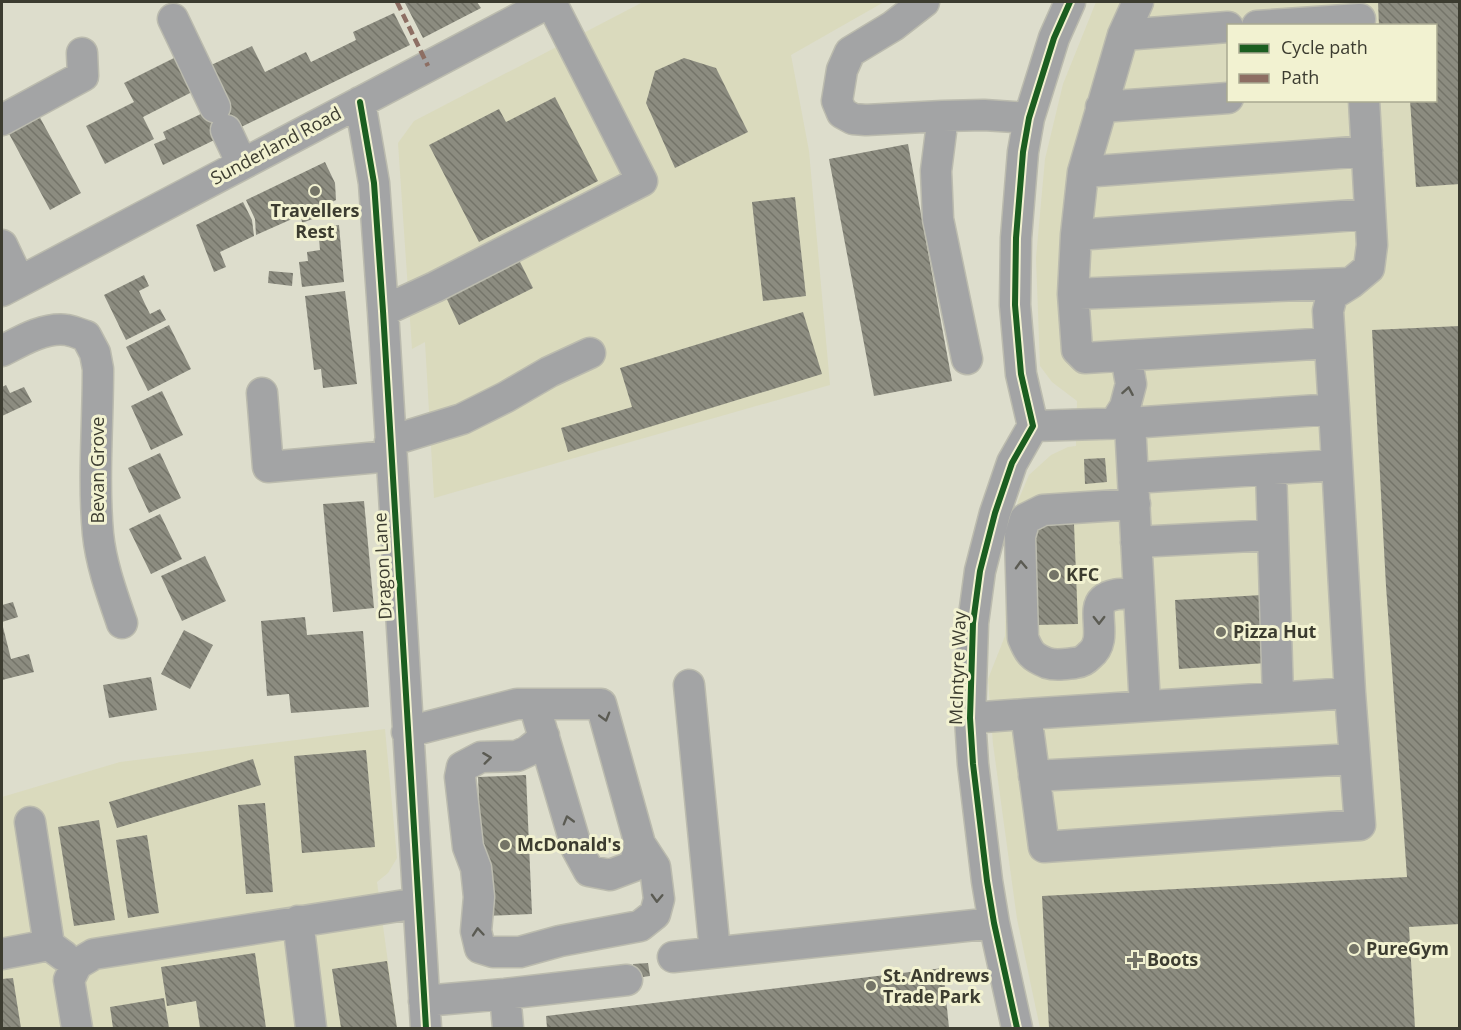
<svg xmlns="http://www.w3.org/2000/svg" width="1461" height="1030" viewBox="0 0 1461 1030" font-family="'Open Sans',sans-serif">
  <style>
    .built { fill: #dadabd; fill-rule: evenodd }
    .building { fill: url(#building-back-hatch) }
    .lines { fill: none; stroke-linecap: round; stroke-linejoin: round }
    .minor-casing { stroke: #bbbbae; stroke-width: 33 }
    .minor { stroke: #a3a4a5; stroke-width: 30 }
    .quiet { stroke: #8d6e63; stroke-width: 4.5; stroke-dasharray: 9 4.5; stroke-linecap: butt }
    .cycleway-casing { stroke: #f2f2d1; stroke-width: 10 }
    .cycleway { stroke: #1b5e20; stroke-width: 6 }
    .oneway { stroke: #5b5b53 }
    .poi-dot { fill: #747467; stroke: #f2f2d1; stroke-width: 2 }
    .labels { text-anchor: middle; stroke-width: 6; stroke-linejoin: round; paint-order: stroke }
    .street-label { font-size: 18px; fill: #3c3c30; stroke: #f2f2d1 }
    .poi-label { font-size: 18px; font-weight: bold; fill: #3c3c30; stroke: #f2f2d1; text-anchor: start }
  </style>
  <defs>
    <pattern id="building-back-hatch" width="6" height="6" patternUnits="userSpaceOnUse" patternTransform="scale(1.5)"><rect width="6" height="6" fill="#8c8c80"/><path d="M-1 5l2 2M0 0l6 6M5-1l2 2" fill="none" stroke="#747469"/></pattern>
  </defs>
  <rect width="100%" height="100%" fill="#ddc"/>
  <path class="built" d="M643 2H884L791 55 809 151 830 385 434 498 425 342 412 349 398 143 414 121Z
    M1096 2H1459V1028H1040L1017 919 993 744 988 679 1005 636 1007 544 1018 501 1029 475 1051 455 1068 447 1076 446 1077 401 1052 382 1040 366 1036 258 1045 159 1063 84ZM1228 26H1436V100H1228Z
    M385 729 397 858 388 873 377 882 397 1028H2V797L120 762Z"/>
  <path class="building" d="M409 2H477L481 8 423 38 405 3Z
    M1378 2H1460V184L1416 187 1410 100H1436V26H1379Z
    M394 13 410 45 163 165 154 144 166 139 163 132 226 102 209 66 252 46 265 72 306 52 311 62 356 40 353 32Z
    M176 57 194 91 143 117 154 139 105 164 86 126 134 102 124 83Z
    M684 58 716 68 748 132 675 168 646 103 655 71Z
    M555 97 598 181 479 242 429 145 499 109 506 122Z
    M38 114 81 193 50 210 7 130Z
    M908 144 952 381 874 396 829 159Z
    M325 162 335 183 336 200 328 204 331 212 302 223 301 215 256 235 255 219 246 200Z
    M795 197 806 296 763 301 752 202Z
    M243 202 252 220 254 236 220 252 226 267 214 272 196 225Z
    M339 225 344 282 302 287 299 262 308 261 307 252 320 250 318 227Z
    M518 258 533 288 459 325 444 293Z
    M269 271 293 273 292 286 268 283Z
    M144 275 149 286 139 291 145 304 150 314 160 309 166 320 126 340 104 295Z
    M345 291 357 384 323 388 321 369 314 370 305 296Z
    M803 312 822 374 568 452 561 428 632 407 620 368Z
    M169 325 191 369 148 391 126 347Z
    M1460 326V924L1409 927 1415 1028H1049L1042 896 1407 877 1386 586 1372 330Z
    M6 385 10 393 24 387 32 402 2 416V387Z
    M162 391 183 435 151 450 131 406Z
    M160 453 181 498 149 513 128 468Z
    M1105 458 1107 482 1085 484 1084 459Z
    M364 501 374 608 333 612 323 504Z
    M160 514 182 559 151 574 129 529Z
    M1074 524 1078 624 1035 625 1031 526Z
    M205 556 226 601 182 621 161 576Z
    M1262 595 1266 663 1179 669 1175 600Z
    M13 602 18 617 2 622V605Z
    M305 617 307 635 363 631 369 707 291 713 289 694 267 696 261 621Z
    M2 623 11 659 29 654 34 672 2 680Z
    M184 630 213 645 190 689 161 674Z
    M151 677 157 710 109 718 103 685Z
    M366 750 375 847 302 853 294 756Z
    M253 759 261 785 117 828 109 802Z
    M526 775 532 914 484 916 478 777Z
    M265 803 273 892 246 894 238 805Z
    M99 820 115 920 74 926 58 827Z
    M147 835 159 913 128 918 116 840Z
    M255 953 266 1028H200L196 1001 167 1006 161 967Z
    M387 961 397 1028H341L332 969Z
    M648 963 650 976 635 978 633 964Z
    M943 968 949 1028H547L546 1016Z
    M13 978 21 1028H2V979Z
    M164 998 169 1028H113L110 1007Z"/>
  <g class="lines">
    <defs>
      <path id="minor" d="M924 2 893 26 850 52 842 70 837 101 842 113 853 119 866 120 943 116 984 115 1029 118
        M1138 2 1123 35 1083 172 1076 235 1073 294 1077 350 1085 358 1330 343
        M173 19 215 107
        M1257 26 1360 19
        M1123 35 1228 27
        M360 102 374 183 383 311 426 1028
        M1101 107 1228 98
        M943 116 936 171 938 219 967 359
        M2 120 83 76 82 53
        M226 130 242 164
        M1083 172 1367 151
        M1076 235 1370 214
        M2 245 19 281
        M2 291 550 2
        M1073 294 1351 283
        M383 311 435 287 642 181 551 2
        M2 351C21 341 44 327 67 330 73 331 80 334 86 336L95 353 98 369C98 424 93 479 98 534 101 564 112 594 122 623
        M262 393 268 467 391 456
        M1115 423 1125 407 1131 384 1126 356
        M1130 423 1145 706
        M1033 426 1130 423 1334 409 1328 311 1332 295 1351 283 1369 268 1372 245 1364 100
        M390 441 462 419 506 397 549 372 590 353
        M1271 469 1278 697
        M1133 478 1337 465
        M1135 504 1043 510 1025 519 1020 536 1023 638C1029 653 1032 657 1047 663 1056 666 1065 664 1075 663 1082 662 1085 660 1090 655 1109 640 1091 611 1103 600 1112 592 1128 594 1139 593
        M1136 542 1273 535
        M689 685 715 952
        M1350 693 1026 714 1044 847 1360 825 1355 759
        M970 718 1026 714
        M407 732 517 704H601L640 844 634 866 610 875 589 871 577 849 534 704
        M544 736 538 743 528 751 517 756 481 757 462 767 460 777 468 847 476 868 479 897 476 931 480 948 493 952H520L560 941 640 926 655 914 659 899 655 867 640 844
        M1034 776 1355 759 1350 693 1334 409
        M30 822 49 945
        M298 921 311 1028
        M2 954 49 945 64 956
        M673 957 994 923
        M505 994 508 1028
        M424 1001 505 994 627 980
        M77 1028 69 980 77 964 94 954 418 903
        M1017 1028 994 923 987 881 973 764 970 718 973 623 980 571 995 513 1012 463 1033 426 1021 374 1015 305 1016 238 1023 152 1029 118 1054 38 1070 2"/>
    </defs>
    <use href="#minor" class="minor-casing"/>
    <use href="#minor" class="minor"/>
    <path class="quiet" d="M397 2 428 66"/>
    <defs>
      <path id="cycleway" d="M360 102 374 183 383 311 426 1028
        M1017 1028 994 923 987 881 973 764 970 718 973 623 980 571 995 513 1012 463 1033 426 1021 374 1015 305 1016 238 1023 152 1029 118 1054 38 1070 2"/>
    </defs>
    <use href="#cycleway" class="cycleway-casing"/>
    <use href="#cycleway" class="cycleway"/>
  </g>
  <defs><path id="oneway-chevron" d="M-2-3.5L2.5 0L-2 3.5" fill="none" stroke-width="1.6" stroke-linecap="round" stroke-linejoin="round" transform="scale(1.5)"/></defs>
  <g class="oneway">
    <use href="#oneway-chevron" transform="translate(1128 391) rotate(-80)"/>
    <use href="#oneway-chevron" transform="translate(1021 565) rotate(-92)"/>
    <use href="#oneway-chevron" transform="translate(1099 620) rotate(90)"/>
    <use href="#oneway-chevron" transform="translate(605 717) rotate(74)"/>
    <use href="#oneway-chevron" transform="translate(487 758) rotate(-7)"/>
    <use href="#oneway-chevron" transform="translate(568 820) rotate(-106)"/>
    <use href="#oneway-chevron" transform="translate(657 898) rotate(92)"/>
    <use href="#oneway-chevron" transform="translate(478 932) rotate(-95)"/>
  </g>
  <g class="poi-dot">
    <circle cx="315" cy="191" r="6"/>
    <circle cx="1054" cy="575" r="6"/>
    <circle cx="1221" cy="632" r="6"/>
    <circle cx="505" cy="845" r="6"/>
    <circle cx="1354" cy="949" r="6"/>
    <path d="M1132 951h6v6h6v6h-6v6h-6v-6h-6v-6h6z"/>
    <circle cx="871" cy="986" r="6"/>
  </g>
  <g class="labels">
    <g class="street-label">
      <text transform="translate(276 146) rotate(-28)" y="6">Sunderland Road</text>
      <text transform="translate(98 470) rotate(-90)" y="6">Bevan Grove</text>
      <text transform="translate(383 566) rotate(-93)" y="6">Dragon Lane</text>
      <text transform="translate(958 668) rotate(-88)" y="6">McIntyre Way</text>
    </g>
    <g class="poi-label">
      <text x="315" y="217" text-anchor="middle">Travellers<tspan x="315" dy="21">Rest</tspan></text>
      <text x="1066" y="581">KFC</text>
      <text x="1233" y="638">Pizza Hut</text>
      <text x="517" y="851">McDonald's</text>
      <text x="1366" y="955">PureGym</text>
      <text x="1147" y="966">Boots</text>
      <text x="883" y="982">St. Andrews<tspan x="883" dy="21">Trade Park</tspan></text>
    </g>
  </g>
  <rect width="1461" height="1030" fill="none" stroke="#3c3c30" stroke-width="6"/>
  <rect x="1227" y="24" width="210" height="78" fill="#f2f2d1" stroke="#a9a991" stroke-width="1.5"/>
  <rect x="1239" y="44" width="30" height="9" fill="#1b5e20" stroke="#a9a991" stroke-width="1.5"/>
  <text x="1281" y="54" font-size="18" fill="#3c3c30">Cycle path</text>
  <rect x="1239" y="74" width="30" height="9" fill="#8d6e63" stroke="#a9a991" stroke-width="1.5"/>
  <text x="1281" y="84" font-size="18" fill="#3c3c30">Path</text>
</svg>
